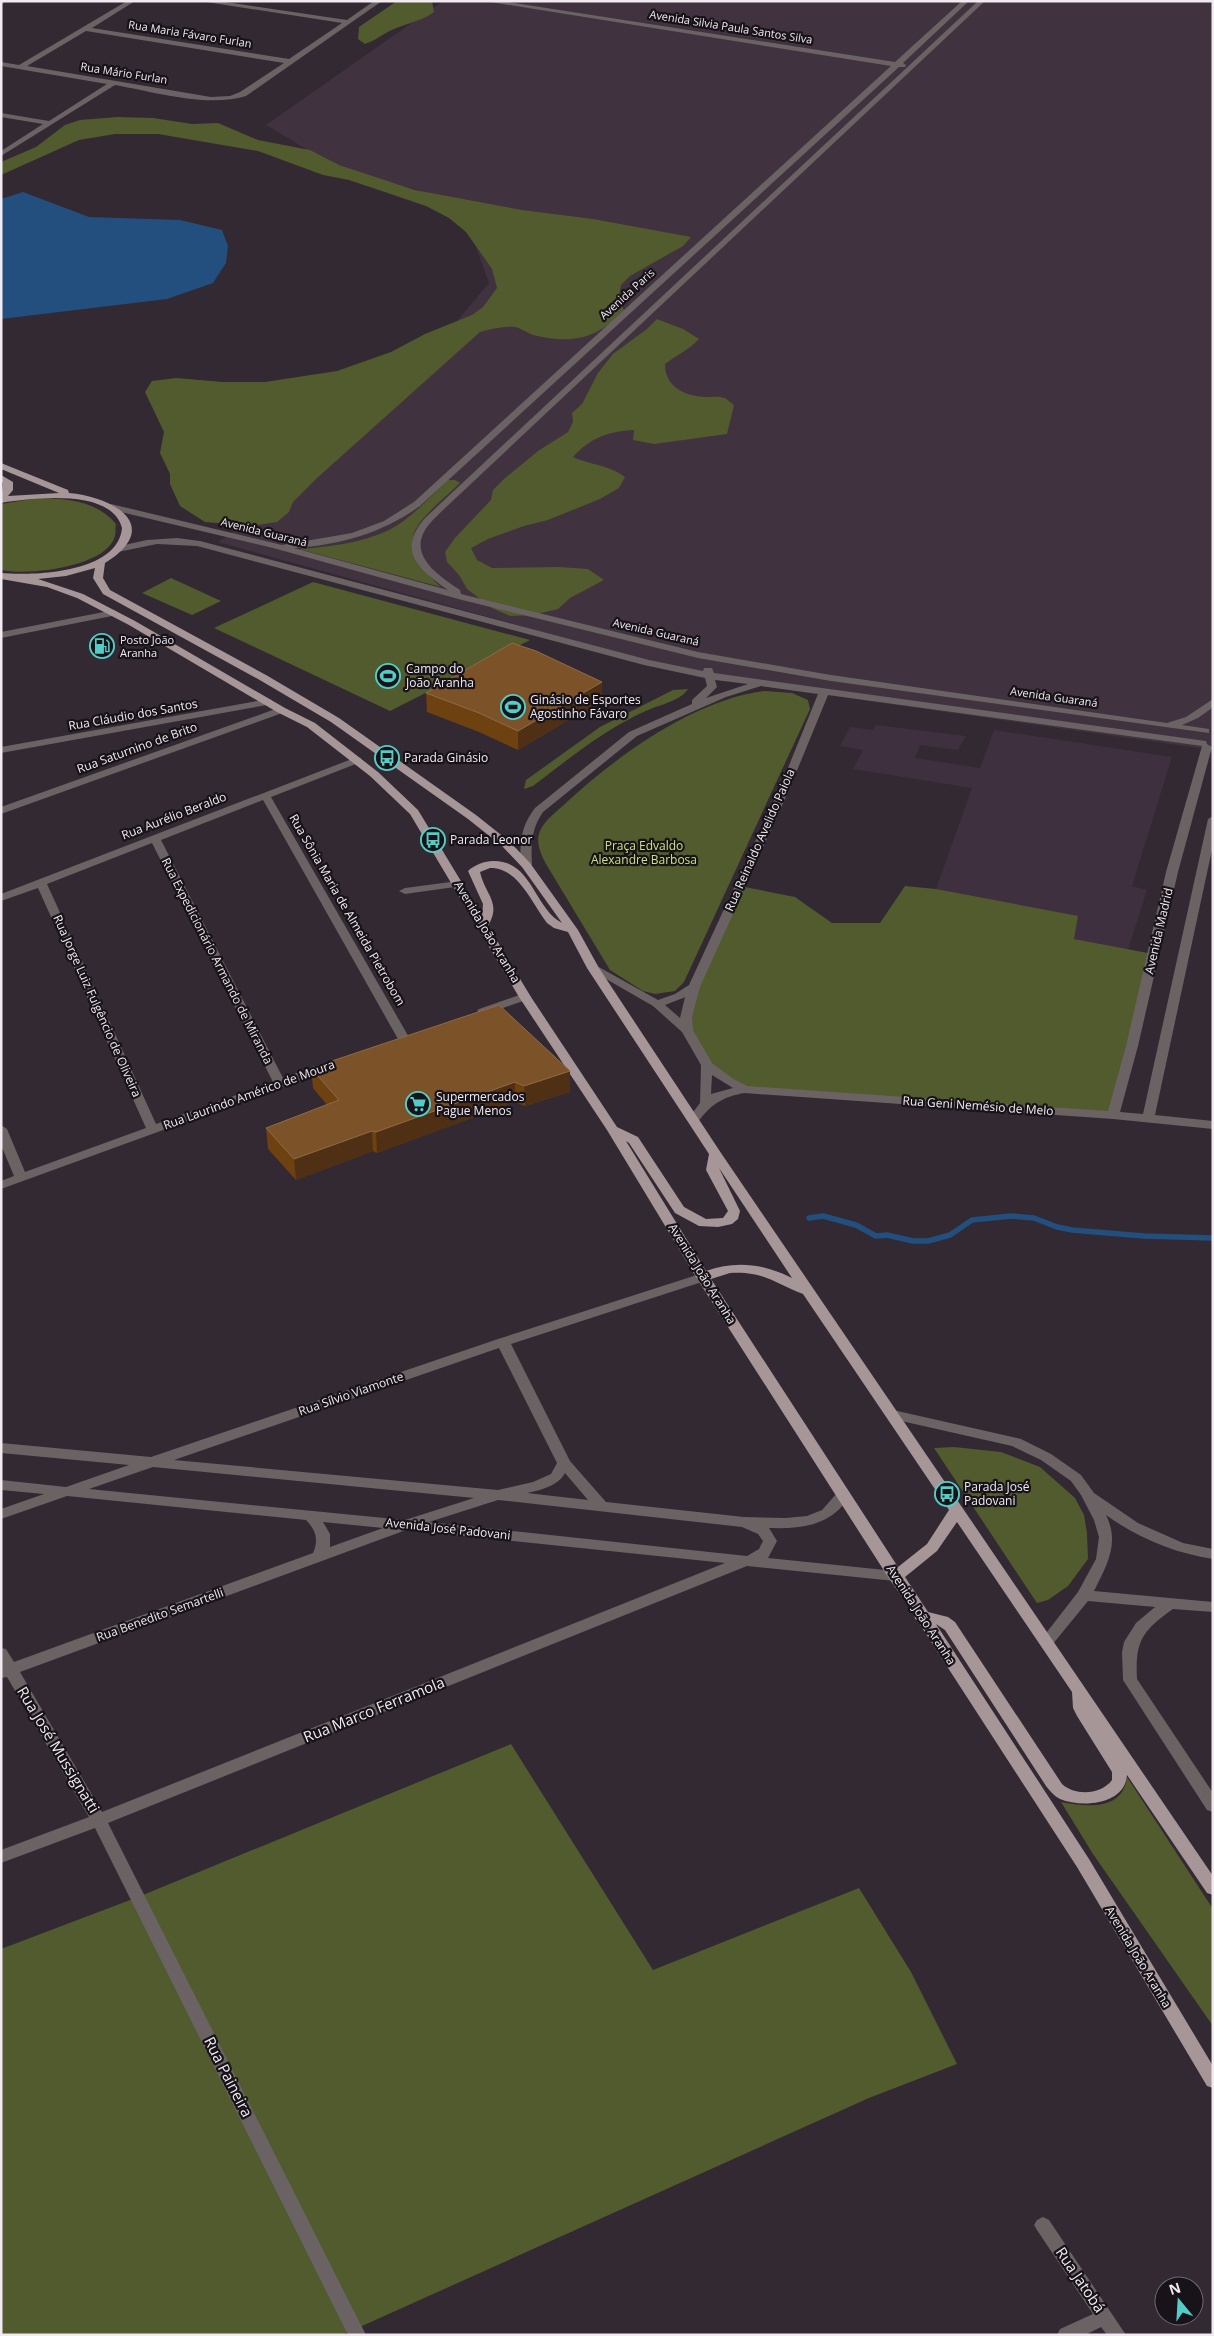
<svg xmlns="http://www.w3.org/2000/svg" width="1214" height="2336" viewBox="0 0 1214 2336" font-family="'Open Sans',sans-serif">
  <style>
    .built { fill: #3f303f }
    .industrial { fill: #41323f }
    .green { fill: #515b2d }
    .water { fill: #224f7d }
    .lines { fill: none; stroke-linecap: round; stroke-linejoin: round }
    .stream { stroke: #224f7d; stroke-width: 5.5 }
    .minor { fill: #6a6263; fill-rule: evenodd }
    .major { fill: #a69698; fill-rule: evenodd }
    .wall { fill: #6e4111 }
    .shaded-wall { fill: #503014 }
    .building { fill: #7c5329; stroke: #8e6b48 }
    .labels { text-anchor: middle; stroke-width: 4.5; stroke-linejoin: round; paint-order: stroke }
    .far-street-label { font-size: 11px; fill: #f1eaf1; stroke: #171318 }
    .far-poi-label { font-size: 11px; fill: #f1eaf1; stroke: #171318; text-anchor: start }
    .poi-label { font-size: 12px; fill: #f1eaf1; stroke: #171318; text-anchor: start }
    .street-label { font-size: 12px; fill: #f1eaf1; stroke: #171318 }
    .park-label { font-size: 12px; fill: #cbe184; stroke: #171318 }
    .near-street-label { font-size: 15px; fill: #f1eaf1; stroke: #171318 }
  </style>
  <rect width="100%" height="100%" fill="#322933"/>
  <path class="built" d="M876 725 966 736 958 750 920 745 915 758 980 768 994 730 1172 757 1132 886 1147 890 1128 950 1073 939 1078 917 936 889 972 788 853 769 863 750 840 746 850 727 873 730Z"/>
  <path class="industrial" d="M443 1H1213V750L762 686 686 672 218 542 334 463 384 408 489 283 459 201 389 182 328 162 266 125Z"/>
  <path class="green" d="M397 1H432L434 12C419 23 401 24 386 33 377 38 376 40 365 44L358 39 359 27Z
    M117 117 153 118 192 124 218 123 258 140 310 150 339 165 415 190 522 210 593 219 691 237 683 246 630 276 621 285 618 301 624 310C597 340 571 344 533 335 527 333 521 328 515 327 503 326 491 329 480 332L316 479 293 502 289 512 277 522 251 526 205 522 180 506 170 484V474L160 453 164 432 145 392 152 381 176 378 223 382H265L337 371 391 352 425 334 472 315 483 307 497 288 492 269 466 232 449 218 426 206 349 180 323 175 258 151 158 134H115L79 140 1 175V162L36 147 65 125 80 120Z
    M657 319 683 329 699 339C689 350 677 355 665 364 665 387 685 396 705 397 711 397 720 396 725 398 728 400 731 403 734 405L727 434 654 444 633 440 634 430C609 431 590 438 573 457 590 465 610 465 625 477L619 488 600 499 548 520 524 526 488 539 471 548 477 560 492 568 559 567 588 569 604 580 570 598 558 609 533 615 510 616 492 608 467 589 459 575 447 562 445 552 455 538 491 500 493 490 504 479 538 451 568 432 573 422 572 413 582 404 598 373 613 354 647 329Z
    M448 480H455L460 483C418 523 387 539 441 587L299 549C329 547 361 543 389 530 411 519 430 497 448 480Z
    M38 498C67 499 96 500 116 524 115 527 116 532 115 536 107 567 28 576 1 570V504Z
    M171 578 221 601 192 615 142 593Z
    M313 582 530 640 390 711 214 628Z
    M688 689C680 701 662 704 648 710 606 728 570 758 533 786L524 789 526 780 600 727 673 690Z
    M765 691 792 693 808 700 810 709 684 982 675 991 655 994 643 991 610 970 546 864C541 854 535 842 540 831 545 819 559 810 568 801 618 755 696 699 765 691Z
    M740 886 795 897 832 923H880L905 886 936 889 1078 916 1074 939 1153 954 1113 1115 744 1089 707 1065 687 1030 691 999Z
    M954 1447 1001 1452 1040 1467 1075 1498 1084 1515 1087 1533 1088 1559 1068 1586 1048 1600 1037 1603 934 1448Z
    M511 1744 653 1970 859 1888 911 1972 957 2064 869 2098 342 2335H1V1949L138 1897Z
    M1127 1777 1213 1909V2026L1093 1854 1061 1802C1087 1807 1123 1811 1127 1777Z"/>
  <path class="water" d="M23 192 89 217 180 220 222 230 228 246 226 263 213 283 167 299 1 319V199Z"/>
  <g class="lines">
    <path class="stream" d="M809 1218 823 1216 856 1225 876 1236 887 1235 913 1241H928L950 1235 972 1220 1011 1216 1034 1218 1057 1227 1072 1230 1144 1236 1213 1238"/>
    <path class="minor" d="M1 1H6L1 5Z
      M127 1H135L92 28 289 59 342 23 200 1H219L347 20 374 1H382L246 96C208 108 154 92 115 85L1 156V151L43 124 1 117V113L49 121 107 84 1 66V62L19 65ZM86 31 284 63 240 92 230 96 211 97 27 66Z
      M484 1H502L895 62 962 1H969L903 63 906 65 905 67H899L420 506C382 533 341 545 294 548L448 590C419 570 396 551 425 518L978 1H985L442 511C436 517 428 524 424 532 410 558 442 578 460 590L461 594 698 652 831 675 1167 723 1186 717 1213 699 1212 708 1198 718 1182 725 1209 729V733L831 681 698 658 462 600 273 548 108 509V505L111 504 282 545 352 533 384 521 414 502 891 66Z
      M177 538 200 541 649 660 703 671 704 668H712L714 673 1206 741 1207 744 1212 747 1178 872 1138 1046 1120 1112 1143 1114 1208 819 1213 816V845L1155 1115 1213 1121V1129L1113 1119 744 1093C723 1097 711 1104 698 1122H690L688 1119 700 1103 701 1065 682 1032 653 1006 587 968 593 965 597 966 658 1000 675 994 689 985 779 790 818 694 761 686 726 697 637 736 543 812C531 829 531 845 532 865L526 868 520 865C521 840 520 828 535 808L629 732 692 704V700L707 686 705 678 644 665 197 546 157 544 118 552 113 549 115 547 147 540ZM715 680 748 684 706 698 717 687ZM828 695 1202 746 1166 872 1126 1046 1108 1111 747 1086 732 1078 712 1063 693 1030 692 1017 700 987 789 790ZM685 997 680 1018 665 1005 683 998ZM712 1075 733 1088 711 1094Z
      M114 610 119 613 117 615 1 638V632Z
      M268 699 272 700V704L1 753V747Z
      M281 707 286 710 285 712 1 814V807Z
      M357 757 361 758V762L271 797 410 1039 408 1042 404 1043 398 1039 263 800 161 840 283 1078 327 1062 333 1066 331 1069 1 1189V1181L14 1176 1 1145V1125L7 1129 25 1172 146 1128 38 888 1 901V894ZM152 843 273 1082 156 1124 47 884Z
      M458 881 462 882 464 884 462 886 405 894 399 891 405 888Z
      M525 993 529 995 531 997 529 999 483 1015 477 1011 479 1009Z
      M703 1273 708 1274 710 1277 708 1280 511 1344 570 1461 606 1502 744 1517 786 1518 807 1516 822 1510 838 1492H848L850 1495C832 1526 802 1529 769 1528L777 1541 768 1558 895 1571 900 1572 902 1576 900 1580 895 1581 747 1566 108 1823 366 2335H348L95 1828 1 1863V1850L89 1817 7 1677 1 1678V1648L6 1649 14 1662 313 1553C319 1540 316 1530 306 1520L67 1496 1 1519V1509L44 1494 1 1490V1480L66 1487 129 1465 1 1453V1443L151 1457 498 1339ZM499 1348 557 1463 551 1474 533 1482 498 1490 174 1460ZM153 1467 474 1498 405 1520 89 1489ZM565 1473 588 1500 527 1493C541 1490 558 1486 565 1473ZM498 1500 742 1527 758 1534 763 1541 759 1549 747 1556 429 1522ZM323 1522 383 1528 330 1547V1534ZM406 1530 725 1563 102 1812 20 1672Z
      M893 1410 1021 1439 1051 1454 1081 1475 1094 1493 1138 1523 1183 1543 1213 1549V1559C1174 1553 1138 1538 1106 1515 1120 1543 1107 1565 1094 1591L1213 1602V1612L1173 1609C1142 1631 1135 1641 1137 1679L1213 1793V1812L1207 1810 1123 1680 1122 1652 1124 1642 1136 1623 1155 1607 1088 1601 1052 1645 1047 1646 1042 1645 1040 1641 1078 1592 1096 1559 1099 1537 1094 1520 1081 1495 1071 1481 1041 1460 1012 1446 888 1418 886 1415 888 1412Z
      M1043 2217 1049 2220 1126 2335H1107L1101 2327 1085 2335H1057L1060 2329 1093 2314 1037 2230 1034 2225 1037 2220Z"/>
    <path class="major" d="M1 463 68 490 69 493C114 497 164 526 105 563L103 578 110 590 266 675 339 718 476 815 510 842 530 863 578 930 599 968 721 1153 1213 1876V1895L1207 1893 1127 1775C1125 1805 1082 1808 1060 1799 1054 1796 1050 1791 1046 1786L945 1630 936 1624 1089 1859 1213 2066V2088L1207 2086 1077 1867 917 1620 915 1619 914 1613 890 1580 696 1277 607 1130 519 997 410 814 370 776 307 727 277 712 129 625 77 598 47 587 1 579V573C34 576 118 573 122 528 112 488 32 498 1 503L3 483 1 482V475L13 482V490L8 496 59 493 1 469ZM95 568 93 578 103 594 258 679 331 722 468 819 502 846 522 867 562 923C534 908 532 860 493 861 485 861 474 865 468 871L483 904 482 916 418 810 378 772 315 723 285 708 135 621 83 594 38 579 66 576ZM490 868C518 867 532 904 547 923L554 928 568 932 587 968 709 1154 706 1170 728 1211 723 1218 706 1219 684 1207 638 1137 617 1127 531 997 488 926C502 902 485 895 480 872ZM626 1141 629 1143 675 1213 699 1226 718 1227 732 1224 738 1219 740 1211 719 1168 792 1278C764 1264 736 1260 706 1271ZM730 1273C764 1271 774 1283 803 1294L949 1510 927 1544 898 1567 711 1279ZM957 1522 1072 1692 1073 1708 1077 1716 1112 1772V1780C1101 1795 1075 1796 1062 1784L955 1622 948 1617 928 1612 905 1577 937 1551Z"/>
  </g>
  <path class="wall" d="M426 693 602 700 518 750 479 732 427 712Z
    M311 1068 570 1071V1092L525 1106 515 1102 377 1153 373 1151 296 1180 268 1149 266 1128 327 1105 313 1088Z"/>
  <path class="shaded-wall" d="M602 682V700L518 750V731Z
    M570 1071V1092L525 1106 524 1086Z
    M515 1082V1102L377 1153 376 1132Z
    M372 1131 373 1151 296 1180 294 1159Z"/>
  <path class="building" d="M512 643 536 651 602 682 518 731 479 713 426 693Z
    M499 1005 570 1071 524 1086 515 1082 376 1132 372 1131 294 1159 266 1128 339 1100 311 1068Z"/>
  <defs>
    <symbol id="fuel-ring" viewBox="-11 -11 22 22"><circle r="9.5" fill="#171318" stroke="#54cdc7" stroke-width="1.5"/><path d="M-5.5-6h7V0h2V4h1.3V-2.5L3-4.5l.8-.8L6-3V5H2.5V1h-1V6h-7ZM-4.2-4.7v3.2H.2V-4.7Z" fill="#54cdc7"/></symbol>
    <symbol id="stadium-ring" viewBox="-11 -11 22 22"><circle r="9.5" fill="#171318" stroke="#54cdc7" stroke-width="1.5"/><path d="M0-5a6.5 5 0 1 0 0 10a6.5 5 0 1 0 0-10ZM-3.5-1.8h7v3.6h-7Z" fill="#54cdc7"/></symbol>
    <symbol id="bus-ring" viewBox="-11 -11 22 22"><circle r="9.5" fill="#171318" stroke="#54cdc7" stroke-width="1.5"/><path d="M-5-6H5V4H4V6H2V4H-2V6H-4V4H-5ZM-3.5-4V0h7V-4ZM-3.5 1.2v1.5H-2V1.2ZM2 1.2v1.5H3.5V1.2Z" fill="#54cdc7"/></symbol>
    <symbol id="supermarket-ring" viewBox="-11 -11 22 22"><circle r="9.5" fill="#171318" stroke="#54cdc7" stroke-width="1.5"/><path d="M-6-5.5h2.5l.6 2H6L4.5 2H-2.5L-4.4-4H-6ZM-1.5 3.2a1.3 1.3 0 1 0 .1 0ZM3 3.2a1.3 1.3 0 1 0 .1 0Z" fill="#54cdc7"/></symbol>
  </defs>
  <g fill-rule="evenodd">
    <use href="#fuel-ring" x="88" y="632" width="28" height="28"/>
    <use href="#stadium-ring" x="374" y="662" width="28" height="28"/>
    <use href="#stadium-ring" x="499" y="693" width="28" height="28"/>
    <use href="#bus-ring" x="373" y="744" width="28" height="28"/>
    <use href="#bus-ring" x="419" y="826" width="28" height="28"/>
    <use href="#supermarket-ring" x="404" y="1090" width="28" height="28"/>
    <use href="#bus-ring" x="933" y="1480" width="28" height="28"/>
  </g>
  <g class="labels">
    <g class="far-street-label">
      <text transform="translate(731 27) rotate(9)" y="4">Avenida Silvia Paula Santos Silva</text>
      <text transform="translate(190 34) rotate(9)" y="4">Rua Maria Fávaro Furlan</text>
      <text transform="translate(124 73) rotate(9)" y="4">Rua Mário Furlan</text>
      <text transform="translate(627 294) rotate(-42)" y="4">Avenida Paris</text>
      <text transform="translate(264 532) rotate(14)" y="4">Avenida Guaraná</text>
      <text transform="translate(656 632) rotate(13)" y="4">Avenida Guaraná</text>
      <text transform="translate(1054 697) rotate(8)" y="4">Avenida Guaraná</text>
    </g>
    <g class="far-poi-label">
      <text x="120" y="644">Posto João<tspan x="120" dy="13">Aranha</tspan></text>
    </g>
    <g class="poi-label">
      <text x="406" y="673">Campo do<tspan x="406" dy="14">João Aranha</tspan></text>
      <text x="530" y="704">Ginásio de Esportes<tspan x="530" dy="14">Agostinho Fávaro</tspan></text>
      <text x="404" y="762">Parada Ginásio</text>
      <text x="450" y="844">Parada Leonor</text>
      <text x="436" y="1101">Supermercados<tspan x="436" dy="14">Pague Menos</tspan></text>
      <text x="964" y="1491">Parada José<tspan x="964" dy="14">Padovani</tspan></text>
    </g>
    <g class="street-label">
      <text transform="translate(133 715) rotate(-10)" y="4">Rua Cláudio dos Santos</text>
      <text transform="translate(137 748) rotate(-20)" y="4">Rua Saturnino de Brito</text>
      <text transform="translate(174 816) rotate(-21)" y="4">Rua Aurélio Beraldo</text>
      <text transform="translate(760 840) rotate(-66)" y="4">Rua Reinaldo Avelido Paiola</text>
      <text transform="translate(347 910) rotate(60)" y="4">Rua Sônia Maria de Almeida Pietrobom</text>
      <text transform="translate(1159 931) rotate(-77)" y="4">Avenida Madrid</text>
      <text transform="translate(487 932) rotate(59)" y="4">Avenida João Aranha</text>
      <text transform="translate(217 961) rotate(63)" y="4">Rua Expedicionário Armando de Miranda</text>
      <text transform="translate(97 1006) rotate(66)" y="4">Rua Jorge Luiz Fulgêncio de Oliveira</text>
      <text transform="translate(249 1095) rotate(-20)" y="4">Rua Laurindo Américo de Moura</text>
      <text transform="translate(978 1106) rotate(4)" y="4">Rua Geni Nemésio de Melo</text>
      <text transform="translate(702 1274) rotate(58)" y="4">Avenida João Aranha</text>
      <text transform="translate(351 1394) rotate(-19)" y="4">Rua Sílvio Viamonte</text>
      <text transform="translate(448 1529) rotate(6)" y="4">Avenida José Padovani</text>
      <text transform="translate(160 1615) rotate(-20)" y="4">Rua Benedito Semartelli</text>
      <text transform="translate(921 1615) rotate(57)" y="4">Avenida João Aranha</text>
      <text transform="translate(1138 1957) rotate(59)" y="4">Avenida João Aranha</text>
    </g>
    <g class="park-label">
      <text x="644" y="850">Praça Edvaldo<tspan x="644" dy="14">Alexandre Barbosa</tspan></text>
    </g>
    <g class="near-street-label">
      <text transform="translate(374 1710) rotate(-22)" y="5">Rua Marco Ferramola</text>
      <text transform="translate(58 1750) rotate(59)" y="5">Rua José Mussignatti</text>
      <text transform="translate(228 2077) rotate(63)" y="5">Rua Paineira</text>
      <text transform="translate(1080 2280) rotate(56)" y="5">Rua Jatobá</text>
    </g>
  </g>
  <rect width="1214" height="2336" fill="none" stroke="#f1eaf1" stroke-width="5"/>
  <g transform="translate(1179 2301) rotate(342)"><circle r="24" fill="#171318" stroke="#6e696f"/>
  <path d="M0-4L9 19L0 12L-9 19Z" fill="#54cdc7"/>
  <text y="-8" font-size="14" font-weight="bold" text-anchor="middle" fill="#f1eaf1">N</text>
  </g>
</svg>
